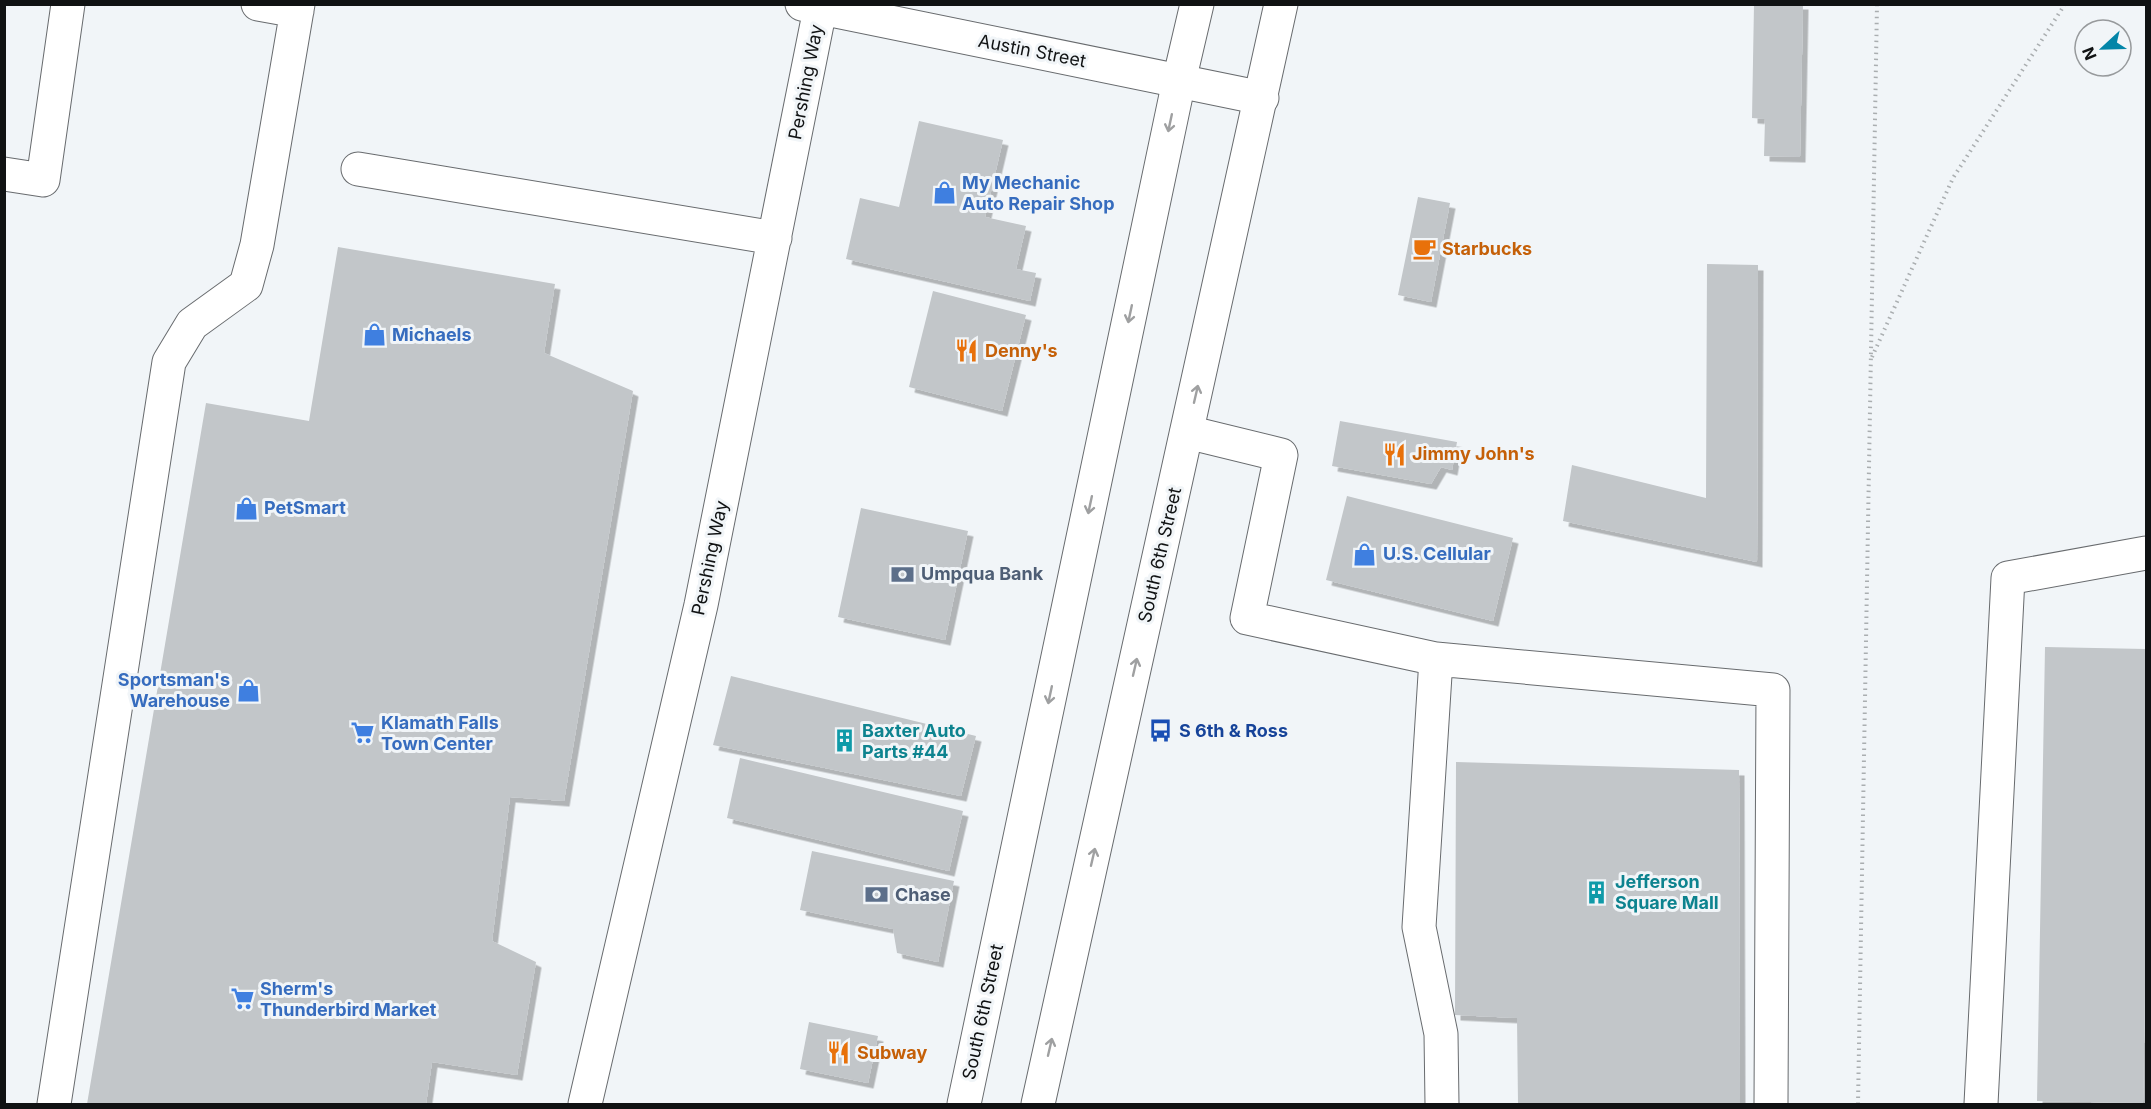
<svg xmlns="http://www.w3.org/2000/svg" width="2151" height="1109" viewBox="0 0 2151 1109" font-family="Inter,sans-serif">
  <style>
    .building { fill: #c2c6c9; filter: url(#shadow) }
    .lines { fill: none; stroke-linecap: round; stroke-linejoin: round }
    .minor-casing { stroke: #686b6e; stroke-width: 35 }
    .major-casing { stroke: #686b6e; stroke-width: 35 }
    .path { stroke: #aaaeb0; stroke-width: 4; stroke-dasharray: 1.5 4.5; stroke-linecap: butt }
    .minor { stroke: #fff; stroke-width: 33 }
    .major { stroke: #fff; stroke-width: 33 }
    .oneway { stroke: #9fa0a1 }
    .labels { text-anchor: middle; stroke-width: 6; stroke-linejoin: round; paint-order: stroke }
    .street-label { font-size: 18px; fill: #101213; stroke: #f1f5f8 }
    .shop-label { font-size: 18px; font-weight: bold; fill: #366cbe; stroke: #f1f5f8; text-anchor: start }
    .food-label { font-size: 18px; font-weight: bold; fill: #c56008; stroke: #f1f5f8; text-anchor: start }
    .service-label { font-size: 18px; font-weight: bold; fill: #4e5e75; stroke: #f1f5f8; text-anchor: start }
    .culture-label { font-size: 18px; font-weight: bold; fill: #0d838f; stroke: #f1f5f8; text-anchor: start }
    .transit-label { font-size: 18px; font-weight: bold; fill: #164399; stroke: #f1f5f8; text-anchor: start }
  </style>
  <defs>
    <filter id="shadow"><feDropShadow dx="5.5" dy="5.5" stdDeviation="0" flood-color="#0004"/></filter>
  </defs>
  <rect width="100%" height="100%" fill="#f1f5f8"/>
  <path class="building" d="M1754 4H1803L1800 157 1764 156 1765 119 1752 118Z
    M919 121 1003 140 985 217 1026 226 1016 269 1036 273 1030 301 846 259 860 198 899 207Z
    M1418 197 1450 203 1431 302 1398 295Z
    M338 247 555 284 544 353 633 391 564 801 510 797 492 941 536 962 517 1075 432 1062 426 1104H87L206 403 309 421Z
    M1707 264 1758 265 1757 562 1563 521 1572 465 1706 498Z
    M933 291 1026 315 1002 411 909 387Z
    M1340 421 1457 442 1452 470 1441 467 1431 484 1332 466Z
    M1347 496 1513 538 1493 621 1326 580Z
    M861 508 968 531 945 640 838 617Z
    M2045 647 2146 649V924L2143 1103 2037 1101Z
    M731 676 976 736 961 796 713 745Z
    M740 758 963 811 949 871 727 818Z
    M1456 762 1739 770 1740 1104H1518L1517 1018 1455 1015Z
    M812 851 954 881 938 962 897 953 893 929 800 910Z
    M809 1022 878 1036 868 1083 800 1069Z"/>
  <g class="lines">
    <defs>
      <path id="minor" d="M258 4 297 11
        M802 4 1262 98
        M358 169 775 238
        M4 174 43 180 68 4
        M1187 432 1281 455 1247 618 1436 659 1419 927 1441 1034 1442 1104
        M1436 659 1773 690 1771 1104
        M54 1104 169 362 192 324 246 285 257 245 298 4
        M585 1104 701 605 820 9
        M1981 1104 2008 578 2146 553"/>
      <path id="major" d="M964 1104 1179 81 1197 4
        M1038 1104 1281 4"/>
    </defs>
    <use href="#minor" class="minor-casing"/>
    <use href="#major" class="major-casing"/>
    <path class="path" d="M1872 357 1953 178 2065 4
      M1858 1104 1877 4"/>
    <use href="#minor" class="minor"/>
    <use href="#major" class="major"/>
  </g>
  <defs><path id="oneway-shaft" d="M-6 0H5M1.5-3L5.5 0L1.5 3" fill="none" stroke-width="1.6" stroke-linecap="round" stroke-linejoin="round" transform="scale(1.5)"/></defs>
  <g class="oneway">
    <use href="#oneway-shaft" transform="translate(1170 123) rotate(102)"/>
    <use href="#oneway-shaft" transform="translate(1130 314) rotate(102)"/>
    <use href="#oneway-shaft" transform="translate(1196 394) rotate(-77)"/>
    <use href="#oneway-shaft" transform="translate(1090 505) rotate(102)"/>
    <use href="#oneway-shaft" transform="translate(1135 667) rotate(-77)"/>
    <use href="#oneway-shaft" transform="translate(1050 695) rotate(102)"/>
    <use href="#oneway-shaft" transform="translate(1093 857) rotate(-77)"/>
    <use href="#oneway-shaft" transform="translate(1050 1047) rotate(-77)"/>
  </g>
  <defs>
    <symbol id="shop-bare" viewBox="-9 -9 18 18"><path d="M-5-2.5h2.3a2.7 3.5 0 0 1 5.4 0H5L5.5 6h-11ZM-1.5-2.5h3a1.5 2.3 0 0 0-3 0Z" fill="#3f7fe0" stroke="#f1f5f8" stroke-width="2.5" paint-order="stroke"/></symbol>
    <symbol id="cafe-bare" viewBox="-9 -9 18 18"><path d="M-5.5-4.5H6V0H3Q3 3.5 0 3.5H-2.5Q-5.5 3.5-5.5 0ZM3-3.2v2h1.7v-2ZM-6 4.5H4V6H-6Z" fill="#e8710a" stroke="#f1f5f8" stroke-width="2.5" paint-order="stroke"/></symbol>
    <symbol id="restaurant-bare" viewBox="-9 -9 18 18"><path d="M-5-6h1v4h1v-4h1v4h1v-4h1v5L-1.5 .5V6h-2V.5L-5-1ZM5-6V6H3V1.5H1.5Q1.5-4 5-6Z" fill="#e8710a" stroke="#f1f5f8" stroke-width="2.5" paint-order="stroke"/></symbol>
    <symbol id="bank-bare" viewBox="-9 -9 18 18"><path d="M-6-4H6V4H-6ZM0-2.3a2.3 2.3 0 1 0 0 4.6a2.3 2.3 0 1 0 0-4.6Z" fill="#5c6f8a" stroke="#f1f5f8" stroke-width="2.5" paint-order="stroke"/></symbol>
    <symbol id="bus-bare" viewBox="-9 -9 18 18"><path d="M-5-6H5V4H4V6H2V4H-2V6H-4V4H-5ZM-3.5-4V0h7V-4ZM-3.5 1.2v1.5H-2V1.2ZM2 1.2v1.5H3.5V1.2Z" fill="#1a4fb4" stroke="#f1f5f8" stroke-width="2.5" paint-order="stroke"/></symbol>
    <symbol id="supermarket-bare" viewBox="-9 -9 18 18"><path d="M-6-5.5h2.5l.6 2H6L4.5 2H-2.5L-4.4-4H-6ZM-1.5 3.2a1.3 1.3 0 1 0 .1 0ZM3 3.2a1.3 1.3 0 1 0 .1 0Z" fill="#3f7fe0" stroke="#f1f5f8" stroke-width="2.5" paint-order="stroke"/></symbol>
    <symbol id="building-bare" viewBox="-9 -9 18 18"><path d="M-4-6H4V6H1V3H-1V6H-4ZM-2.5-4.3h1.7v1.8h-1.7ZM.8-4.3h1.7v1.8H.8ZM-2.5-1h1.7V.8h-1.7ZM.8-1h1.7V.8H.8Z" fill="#0f9aa8" stroke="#f1f5f8" stroke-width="2.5" paint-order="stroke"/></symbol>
  </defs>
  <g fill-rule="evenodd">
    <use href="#shop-bare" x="928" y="176" width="33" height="33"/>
    <use href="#cafe-bare" x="1408" y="232" width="33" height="33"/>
    <use href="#shop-bare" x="358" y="318" width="33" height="33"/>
    <use href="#restaurant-bare" x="950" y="334" width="33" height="33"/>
    <use href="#restaurant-bare" x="1378" y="438" width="33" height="33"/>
    <use href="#shop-bare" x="230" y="492" width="33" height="33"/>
    <use href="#shop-bare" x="1348" y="538" width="33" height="33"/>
    <use href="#bank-bare" x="886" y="558" width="33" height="33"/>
    <use href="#shop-bare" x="232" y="674" width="33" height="33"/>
    <use href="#bus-bare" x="1144" y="714" width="33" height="33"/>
    <use href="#supermarket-bare" x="346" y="716" width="33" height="33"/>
    <use href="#building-bare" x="828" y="724" width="33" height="33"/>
    <use href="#building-bare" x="1580" y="876" width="33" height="33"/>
    <use href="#bank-bare" x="860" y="878" width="33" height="33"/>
    <use href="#supermarket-bare" x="226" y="982" width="33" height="33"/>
    <use href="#restaurant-bare" x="822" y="1036" width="33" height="33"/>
  </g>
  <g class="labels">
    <g class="street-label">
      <text transform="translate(1032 51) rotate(11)" y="6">Austin Street</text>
      <text transform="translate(806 82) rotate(-79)" y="6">Pershing Way</text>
      <text transform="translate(1160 555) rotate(-77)" y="6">South 6th Street</text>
      <text transform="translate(710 558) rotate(-78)" y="6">Pershing Way</text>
      <text transform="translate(983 1012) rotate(-78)" y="6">South 6th Street</text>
    </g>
    <g class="shop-label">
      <text x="962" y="189">My Mechanic<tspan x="962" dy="21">Auto Repair Shop</tspan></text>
      <text x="392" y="341">Michaels</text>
      <text x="264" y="514">PetSmart</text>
      <text x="1383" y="560">U.S. Cellular</text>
      <text x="230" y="686" text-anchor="end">Sportsman's<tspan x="230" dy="21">Warehouse</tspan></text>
      <text x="381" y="729">Klamath Falls<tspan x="381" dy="21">Town Center</tspan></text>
      <text x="260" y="995">Sherm's<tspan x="260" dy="21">Thunderbird Market</tspan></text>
    </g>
    <g class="food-label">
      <text x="1442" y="255">Starbucks</text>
      <text x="985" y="357">Denny's</text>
      <text x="1412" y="460">Jimmy John's</text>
      <text x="857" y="1059">Subway</text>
    </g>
    <g class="service-label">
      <text x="921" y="580">Umpqua Bank</text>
      <text x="895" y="901">Chase</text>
    </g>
    <g class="culture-label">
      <text x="862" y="737">Baxter Auto<tspan x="862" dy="21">Parts #44</tspan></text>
      <text x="1615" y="888">Jefferson<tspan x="1615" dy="21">Square Mall</tspan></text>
    </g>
    <g class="transit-label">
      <text x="1179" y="737">S 6th &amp; Ross</text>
    </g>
  </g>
  <rect width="2151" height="1109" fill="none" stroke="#101213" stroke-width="12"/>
  <g transform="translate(2103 48) rotate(248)"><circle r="28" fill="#f1f5f8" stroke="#979a9c" stroke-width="1.5"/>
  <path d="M0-4.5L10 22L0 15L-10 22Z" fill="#0285a8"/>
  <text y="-9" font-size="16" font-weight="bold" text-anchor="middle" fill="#101213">N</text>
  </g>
</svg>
